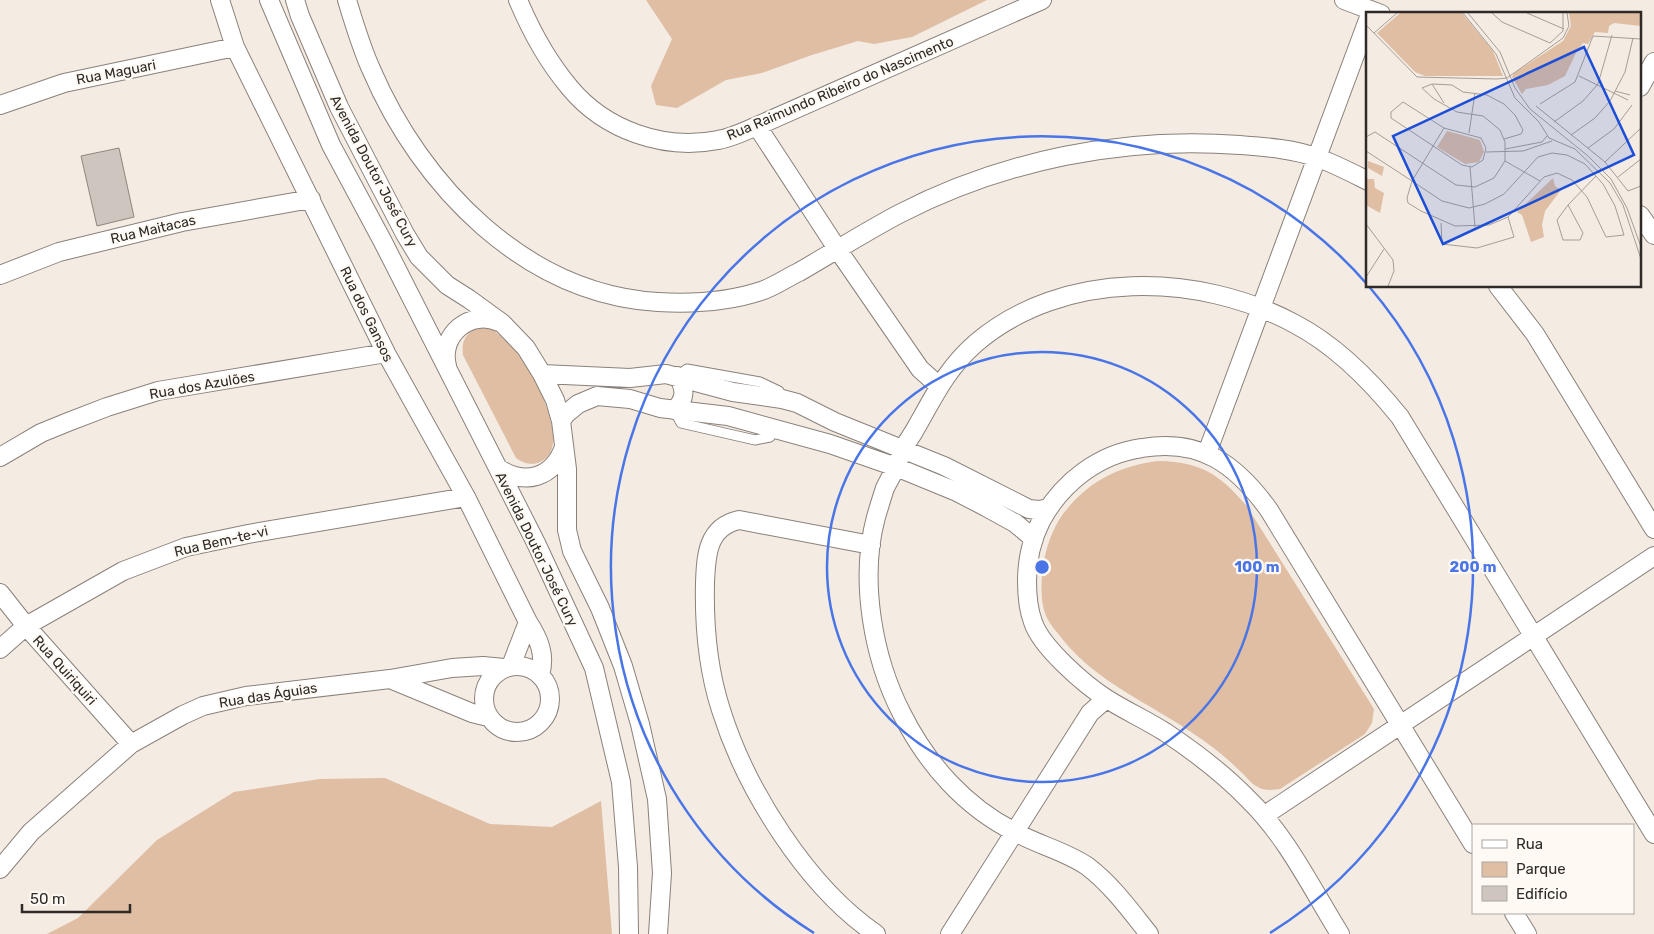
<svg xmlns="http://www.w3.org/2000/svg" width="1654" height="934" viewBox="0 0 1654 934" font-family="Rubik,sans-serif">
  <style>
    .green { fill: #dfbea3 }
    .building { fill: #cec5be; stroke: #8e867f }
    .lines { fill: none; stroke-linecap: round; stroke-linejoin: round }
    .lane-casing { stroke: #8a817a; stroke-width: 11 }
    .street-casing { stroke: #8a817a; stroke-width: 20 }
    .lane { stroke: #fff; stroke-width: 9 }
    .street { stroke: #fff; stroke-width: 18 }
    .ring { fill: none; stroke: #4975e7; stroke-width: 2.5 }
    .labels { text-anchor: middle; stroke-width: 4.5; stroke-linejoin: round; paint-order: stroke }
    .street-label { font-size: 14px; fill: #2e2a27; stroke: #fff9f4 }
    .inset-road { fill: none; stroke: #a59e98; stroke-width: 1 }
    .view { fill: #1d4ed8; fill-opacity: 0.15; stroke: #1d4ed8; stroke-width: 2.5 }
    .inset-edge { fill: none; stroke: #2e2a27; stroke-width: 2.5 }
    .centre { fill: #4975e7; stroke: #fff9f4; stroke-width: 2.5 }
    .ring-label { font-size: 15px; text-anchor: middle; font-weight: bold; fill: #4975e7; stroke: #fff9f4; stroke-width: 4.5; stroke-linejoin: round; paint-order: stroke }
  </style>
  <rect width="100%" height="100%" fill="#f4ebe3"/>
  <path class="green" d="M646 0H987L912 37 874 44 858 41 812 55 762 73 726 80 677 108 656 105 651 86 672 39Z
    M478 327H490C503 338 515 349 525 363 538 382 570 447 542 461 533 466 524 464 516 458L463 355C461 341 466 333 478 327Z
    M1159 461C1201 462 1219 474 1246 505L1374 709 1372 723 1365 734 1280 789C1273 790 1264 791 1258 787 1251 784 1247 777 1241 772 1227 758 1211 745 1194 734 1149 703 1098 683 1063 640 1058 633 1051 626 1047 618 1040 604 1041 582 1043 566 1046 548 1052 529 1063 514 1087 482 1120 465 1159 461Z
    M385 778 490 824 552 827 601 801 612 934H47L78 918 157 840 234 792 320 779Z"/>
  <path class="building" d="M119 148 134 217 97 226 81 156Z"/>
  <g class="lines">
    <defs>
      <path id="lane" d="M677 376 687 369 760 382 779 391 781 396
        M674 410 681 423 755 440 770 437 776 429"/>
      <path id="street" d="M220 0 235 47 386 353 466 497 528 622C539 639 546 655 540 675
        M269 0 331 145 383 242 536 543 594 668 621 782 628 867 629 934
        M295 0 300 16 339 107 405 234 419 257 447 285 469 299 502 323 526 348 542 374 555 400 561 421 567 469V530L572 551 600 608 623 666 640 724 657 799 662 873 658 934
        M347 0C354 23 361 47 371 69 421 186 525 294 658 302 693 304 728 302 761 291 774 287 786 278 799 272 832 253 865 232 899 214 1004 160 1123 136 1240 145 1266 147 1294 149 1318 158 1335 164 1352 173 1368 181
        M518 0C531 31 548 62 570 88 605 130 664 151 718 140 731 138 745 131 757 126L1042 0
        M1344 0 1381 14
        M1640 87 1654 62
        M0 105 64 83 235 47
        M757 126 838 250 920 369 939 386
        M1640 215 1654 235
        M0 275 59 252 182 222 311 199
        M1498 286 1535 334 1654 529
        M447 366C439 335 470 309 499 322
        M542 374 630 378 666 374 733 392 782 399 797 403 835 422 944 466 1029 509 1039 510 1049 508
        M674 410C686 400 686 388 677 376
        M561 421 566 414 578 404 597 396 630 399 660 408 728 416 830 444 896 467 957 492 986 507 1015 523 1034 539
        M1207 453 1368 20
        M0 457 41 433 68 422 107 407 158 391 386 353
        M498 468C525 486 553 478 564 447
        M871 545 739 520C707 527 706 556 705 583 704 625 708 670 721 710 746 790 807 887 876 934
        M0 593 26 626 131 744
        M0 649 26 626 123 571 186 547 248 534 466 497
        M511 666 528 622
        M484 699a33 33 0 1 1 66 0a33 33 0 1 1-66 0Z
        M390 679 472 713 484 716 488 715
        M1265 815 1654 556
        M0 869 31 832 131 744 183 715 203 706 246 696 390 679 452 668 483 666 504 668
        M1514 913 1527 934
        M950 934 1090 713 1106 699
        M1149 934C1130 910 1112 885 1087 866 1065 851 1038 845 1015 832 965 807 927 764 902 714 873 658 859 580 876 517 879 507 882 497 885 488 889 480 893 473 897 466 899 460 900 454 903 449 906 443 910 438 913 433 933 399 945 370 976 343 1063 269 1199 272 1295 324 1337 346 1371 381 1400 417L1654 834
        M1340 934C1312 889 1287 837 1249 800 1224 774 1195 752 1165 732 1146 720 1126 711 1107 699 1085 685 1041 647 1033 622 1028 609 1027 595 1027 581 1027 561 1032 539 1041 521 1062 482 1099 454 1142 448 1200 438 1236 464 1269 510L1473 844"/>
    </defs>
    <use href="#lane" class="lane-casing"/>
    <use href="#street" class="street-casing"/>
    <use href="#lane" class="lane"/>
    <use href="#street" class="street"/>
  </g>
  <g class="ring">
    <circle cx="1042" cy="567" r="215"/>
    <path d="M814 933A431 431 0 1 1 1270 933"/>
  </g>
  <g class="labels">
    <g class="street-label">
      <text transform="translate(116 72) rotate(-11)" y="5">Rua Maguari</text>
      <text transform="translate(840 88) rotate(-23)" y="5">Rua Raimundo Ribeiro do Nascimento</text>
      <text transform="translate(374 171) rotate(62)" y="5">Avenida Doutor José Cury</text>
      <text transform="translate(153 229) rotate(-13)" y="5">Rua Maitacas</text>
      <text transform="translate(367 314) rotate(64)" y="5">Rua dos Gansos</text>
      <text transform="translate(202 385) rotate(-10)" y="5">Rua dos Azulões</text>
      <text transform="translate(221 541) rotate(-13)" y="5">Rua Bem-te-vi</text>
      <text transform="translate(537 549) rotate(64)" y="5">Avenida Doutor José Cury</text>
      <text transform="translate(65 670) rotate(48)" y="5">Rua Quiriquiri</text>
      <text transform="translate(268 695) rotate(-9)" y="5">Rua das Águias</text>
    </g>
  </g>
  <g transform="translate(1366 12)">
    <rect width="275" height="275" fill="#f4ebe3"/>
    <path d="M34 1H96L127 39 137 64H59L49 60 11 21ZM203 1H275V14L248 11 243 14 242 21 229 20 222 32 217 31 210 41 199 64 182 73 160 77 156 82 146 65 148 61 197 29 205 14ZM81 119 114 128 118 140 113 150 99 152 71 135ZM2 149 18 155 16 164 2 156ZM187 166 189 174 195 178 179 199 176 213 178 225 165 230 156 203 151 200ZM0 167H8L9 176 18 181 14 201 0 193Z" fill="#dfbea3"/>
    <path class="inset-road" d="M97 1 130 42 149 86 173 110 183 126 209 137 244 171 257 193 275 247M102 1 134 40 149 76 164 97 222 144 245 167 261 196 275 235M126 1 136 10 184 31 197 19V1M161 1 198 17M0 13 51 65 131 67 141 66 197 26 203 14 201 1M8 21 31 1M213 64 262 88M66 72 78 91M249 79 264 83M37 90 78 116 115 126 120 136 117 148 106 155 96 153 25 106V100ZM174 92 209 70 227 24 275 27M170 94 239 150 262 179 275 174M188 110 217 89 232 72 246 23M103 121 109 81M205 123 229 106 244 89 259 60 267 26M0 125 9 120 90 173 109 175 128 166 139 149V130L134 118 117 104 91 100 68 87 56 76 66 72 86 73 97 80 121 83 138 92 149 103 157 118 155 122 138 127M222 136 248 117 266 93M139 137 176 130 181 124M0 139 46 169 76 189 103 196 119 192 138 182 172 145 186 141 201 143 219 152 237 172 249 194 258 223 240 225 221 185 206 168 191 161 178 165 142 205 123 213 89 214 55 199 42 191 41 186 46 169 78 116M120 140 157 139 186 129M139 149 174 169M239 150 275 116M104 155 109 215M252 165 275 147M202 193 217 221 214 228H197L191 208 202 193 230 164M75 211 76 232 111 236 148 225 142 205M0 212 27 248 28 259 22 274M0 265 18 237"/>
    <path class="view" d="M218 35 268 143 77 232 27 124Z"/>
    <rect width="275" height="275" class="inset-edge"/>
  </g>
  <circle cx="1042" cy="567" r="8" class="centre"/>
  <g class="ring-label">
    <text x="1257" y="572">100 m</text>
    <text x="1473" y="572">200 m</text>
  </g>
  <rect x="1472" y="824" width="162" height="90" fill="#fff9f4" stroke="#aba6a2"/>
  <rect x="1482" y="840" width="25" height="8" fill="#ffffff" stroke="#aba6a2"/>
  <text x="1516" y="849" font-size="15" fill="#2e2a27">Rua</text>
  <rect x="1482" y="862" width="25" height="15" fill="#dfbea3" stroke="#aba6a2"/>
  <text x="1516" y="874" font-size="15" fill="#2e2a27">Parque</text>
  <rect x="1482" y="886" width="25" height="15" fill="#cec5be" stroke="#aba6a2"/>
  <text x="1516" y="899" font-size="15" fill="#2e2a27">Edifício</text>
  <path d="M22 904v8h108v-8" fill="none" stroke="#2e2a27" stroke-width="2.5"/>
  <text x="30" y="904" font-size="15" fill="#2e2a27" stroke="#fff9f4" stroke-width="4" paint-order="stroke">50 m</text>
</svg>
